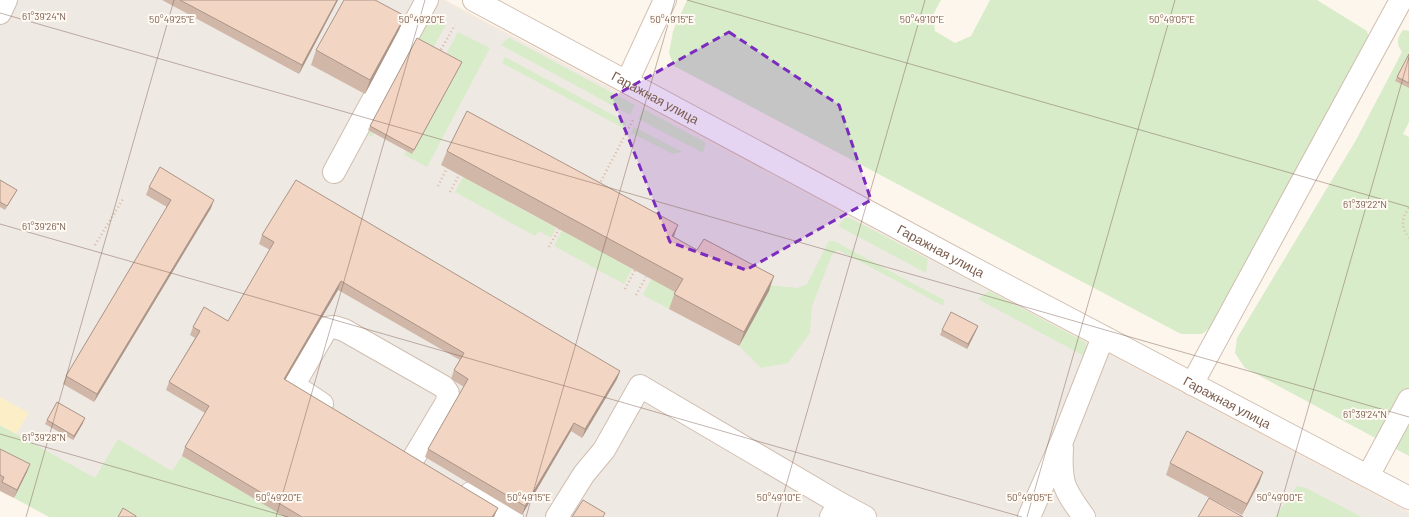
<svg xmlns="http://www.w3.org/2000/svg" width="1409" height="517" viewBox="0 0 1409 517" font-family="Barlow,sans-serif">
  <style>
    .residential { fill: #f5e8da }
    .industrial { fill: #efe9e4 }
    .green { fill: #d8ecc9 }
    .sand { fill: #fcefc7 }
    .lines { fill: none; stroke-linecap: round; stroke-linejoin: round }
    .minor-casing { stroke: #d1beb0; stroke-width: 24 }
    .path { stroke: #d9b8a5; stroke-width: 2.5; stroke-dasharray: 1 3; stroke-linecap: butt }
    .minor { stroke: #fff; stroke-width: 22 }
    .wall { fill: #d1b7a8 }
    .shaded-wall { fill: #aa9588 }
    .building { fill: #f3d5c3; stroke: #aa9588 }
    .marked { fill: #7b2cbf; fill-opacity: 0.2; stroke: #7b2cbf; stroke-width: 3; stroke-dasharray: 8 5; stroke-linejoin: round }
    .ticks { fill: none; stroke: #7a5c4d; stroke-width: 1; stroke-opacity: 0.45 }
    .labels { text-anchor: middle; stroke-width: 4; stroke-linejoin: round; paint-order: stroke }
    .street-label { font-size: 13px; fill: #7a5c4d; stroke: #fffaf3 }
    .ticks-label { font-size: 10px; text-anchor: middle; fill: #7a5c4d; stroke: #fffaf3; stroke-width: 4; stroke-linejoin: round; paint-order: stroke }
  </style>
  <rect width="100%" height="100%" fill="#fdf6ec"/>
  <path class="residential" d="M442 0H445L1351 481 1409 512V514Z"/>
  <path class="industrial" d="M0 0H442L1351 483 1409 514V517H204L151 514 11 438 0 414Z"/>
  <path class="green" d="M687 0H941L933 15 935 31 955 43 971 36 990 0H1317L1367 31 1369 39 1211 327 1202 334H1181L674 66 669 53 673 31Z
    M428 15 446 25 431 51 372 137 364 132Z
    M1403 30 1409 31V122L1403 134 1409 137V456L1245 368 1235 353 1237 338 1356 140 1402 52C1396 43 1397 38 1403 30Z
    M458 32 490 48 427 167 404 155 406 151 413 154 444 58Z
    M510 38 635 105 630 115 501 45 507 39Z
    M505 57 626 122 623 128 502 63Z
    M643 109 705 142V147L703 153 638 119Z
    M634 127 683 152 673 154 631 133Z
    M463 177 556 228 551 238 539 231 535 236 455 192Z
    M845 218H850L928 259 926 273 838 226Z
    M562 230 632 269 624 284 554 246Z
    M829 241H834L944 300V305H942L838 250 832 255 812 306 810 333 788 363 761 368 739 346 769 291 768 285 797 288 807 284Z
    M651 279 677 293 669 309 643 295Z
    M989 291 1085 342 1087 348 1086 357 978 299Z
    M0 425 95 478 118 439 172 471 182 456 285 517H49L14 498 27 473 0 459Z
    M1297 486 1306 488 1362 517H1275Z"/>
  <path class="sand" d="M0 397 29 413 16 434 0 425Z"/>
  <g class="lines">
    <defs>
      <g id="minor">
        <path id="s1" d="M474 0 971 267 1409 498"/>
        <path d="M0 13 6 0"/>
        <path d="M627 82 665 0"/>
        <path d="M334 172 427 0"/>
        <path d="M1192 384 1401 0"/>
        <path d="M322 404 298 388 296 381 327 328 334 327 344 330 444 387 448 393 447 402 413 459"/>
        <path d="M1062 448C1060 484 1064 489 1084 517"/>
        <path d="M1368 476 1409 400"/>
        <path d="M471 493 512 517"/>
        <path d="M557 517 584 474 604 450 640 386 839 503"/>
        <path d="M831 517 839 503 865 517"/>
        <path d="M1029 517 1062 441 1103 337"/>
      </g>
    </defs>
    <use href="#minor" class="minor-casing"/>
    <path class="path" d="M439 53 455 25
      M599 185 633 120
      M438 186 447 168
      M450 192 459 175
      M1409 208C1401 219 1401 227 1409 238
      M95 245 123 199
      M549 247 559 229
      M625 289 635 270
      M636 295 646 277"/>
    <use href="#minor" class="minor"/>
  </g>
  <path class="wall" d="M162 0H338L299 74Z
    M405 16 399 30 365 94 311 65 316 50Z
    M1409 54V88L1395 81Z
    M462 62 460 66 412 154 368 130 370 126Z
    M447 151 674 237 769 291 739 346 669 309 675 292 441 165Z
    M0 180 17 190 15 194 5 210 0 207Z
    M149 187 211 208 94 402 63 384 66 376 167 207 146 195Z
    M262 235 620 371 617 379 582 438 571 431 522 515 425 457 428 449 464 387 451 379 454 370 460 360 338 290 285 380 494 517H285L182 456 185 447 205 413 166 390 169 382 195 338 190 335 193 327 228 321 270 250 259 244Z
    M978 326 976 331 967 349 940 335 942 330Z
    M47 420 83 423 73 440 45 424Z
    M0 449 27 472 14 498 0 491Z
    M1170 463 1263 472 1259 483 1242 515 1166 475Z"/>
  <path class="shaded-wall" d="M337 0H338L299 74 302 65Z
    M405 16 399 30 365 94 370 80Z
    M462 62 460 66 412 154 414 150Z
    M214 200 211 208 94 402 97 394Z
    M678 225 673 239 672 236Z
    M774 276 769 291 739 346 744 332Z
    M341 281 338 290 281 387 284 379Z
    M978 326 976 331 967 349 968 344Z
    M620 371 617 379 582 438 585 429Z
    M85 418 83 423 73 440 74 436Z
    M574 423 571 431 522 515 525 506Z
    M30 464 27 472 14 498 17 490Z
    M1263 472 1259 483 1242 515 1247 504Z
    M498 508 494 517H492Z"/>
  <path class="building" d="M180 0H337L302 65Z
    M344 0H375L405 16 370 80 316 50Z
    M417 38 462 62 414 150 370 126Z
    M1409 54V83L1397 77Z
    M467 111 678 225 672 236 697 250 704 239 774 276 744 332 674 294 683 279 447 151Z
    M160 167 214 200 97 394 66 376 171 200 149 187Z
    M0 180 17 190 7 206 0 202Z
    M296 180 620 371 585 429 574 423 525 506 428 449 468 379 454 370 464 353 341 281 284 379 498 508 492 517H302L185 447 209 406 169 382 200 331 193 327 204 307 228 321 274 242 262 235Z
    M951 312 978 326 968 344 942 330Z
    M57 402 85 418 74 436 47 420Z
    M1187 431 1263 472 1247 504 1170 463Z
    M0 449 30 464 17 490 2 482 4 477 0 475Z
    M1209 498 1243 517H1198Z
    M583 500 605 513 603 517H572Z
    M123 508 136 516V517H118Z"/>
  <path class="marked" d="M729 32 839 105 871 200 746 270 670 242 612 97Z"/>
  <path class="ticks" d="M687 0 1409 207M0 13 1409 417M0 224 1022 517M0 434 288 517M26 517 174 0M276 517 425 0M526 517 675 0M777 517 925 0M1027 517 1175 0M1277 517 1409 57"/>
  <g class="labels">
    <g class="street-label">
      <text dy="5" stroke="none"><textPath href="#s1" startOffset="206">Гаражная улица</textPath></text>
      <text dy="5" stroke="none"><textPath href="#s1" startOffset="530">Гаражная улица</textPath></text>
      <text dy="5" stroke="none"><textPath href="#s1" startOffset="854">Гаражная улица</textPath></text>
    </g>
  </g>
  <g class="ticks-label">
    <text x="44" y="20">61°39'24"N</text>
    <text x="172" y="23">50°49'25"E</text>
    <text x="422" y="23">50°49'20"E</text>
    <text x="672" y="23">50°49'15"E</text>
    <text x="922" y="23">50°49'10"E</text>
    <text x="1172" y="23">50°49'05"E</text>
    <text x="1365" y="208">61°39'22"N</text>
    <text x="44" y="230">61°39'26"N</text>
    <text x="1365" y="418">61°39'24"N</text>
    <text x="44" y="441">61°39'28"N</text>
    <text x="279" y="501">50°49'20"E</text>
    <text x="529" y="501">50°49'15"E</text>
    <text x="779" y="501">50°49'10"E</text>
    <text x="1280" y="501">50°49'00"E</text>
    <text x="1030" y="501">50°49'05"E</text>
  </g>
</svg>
